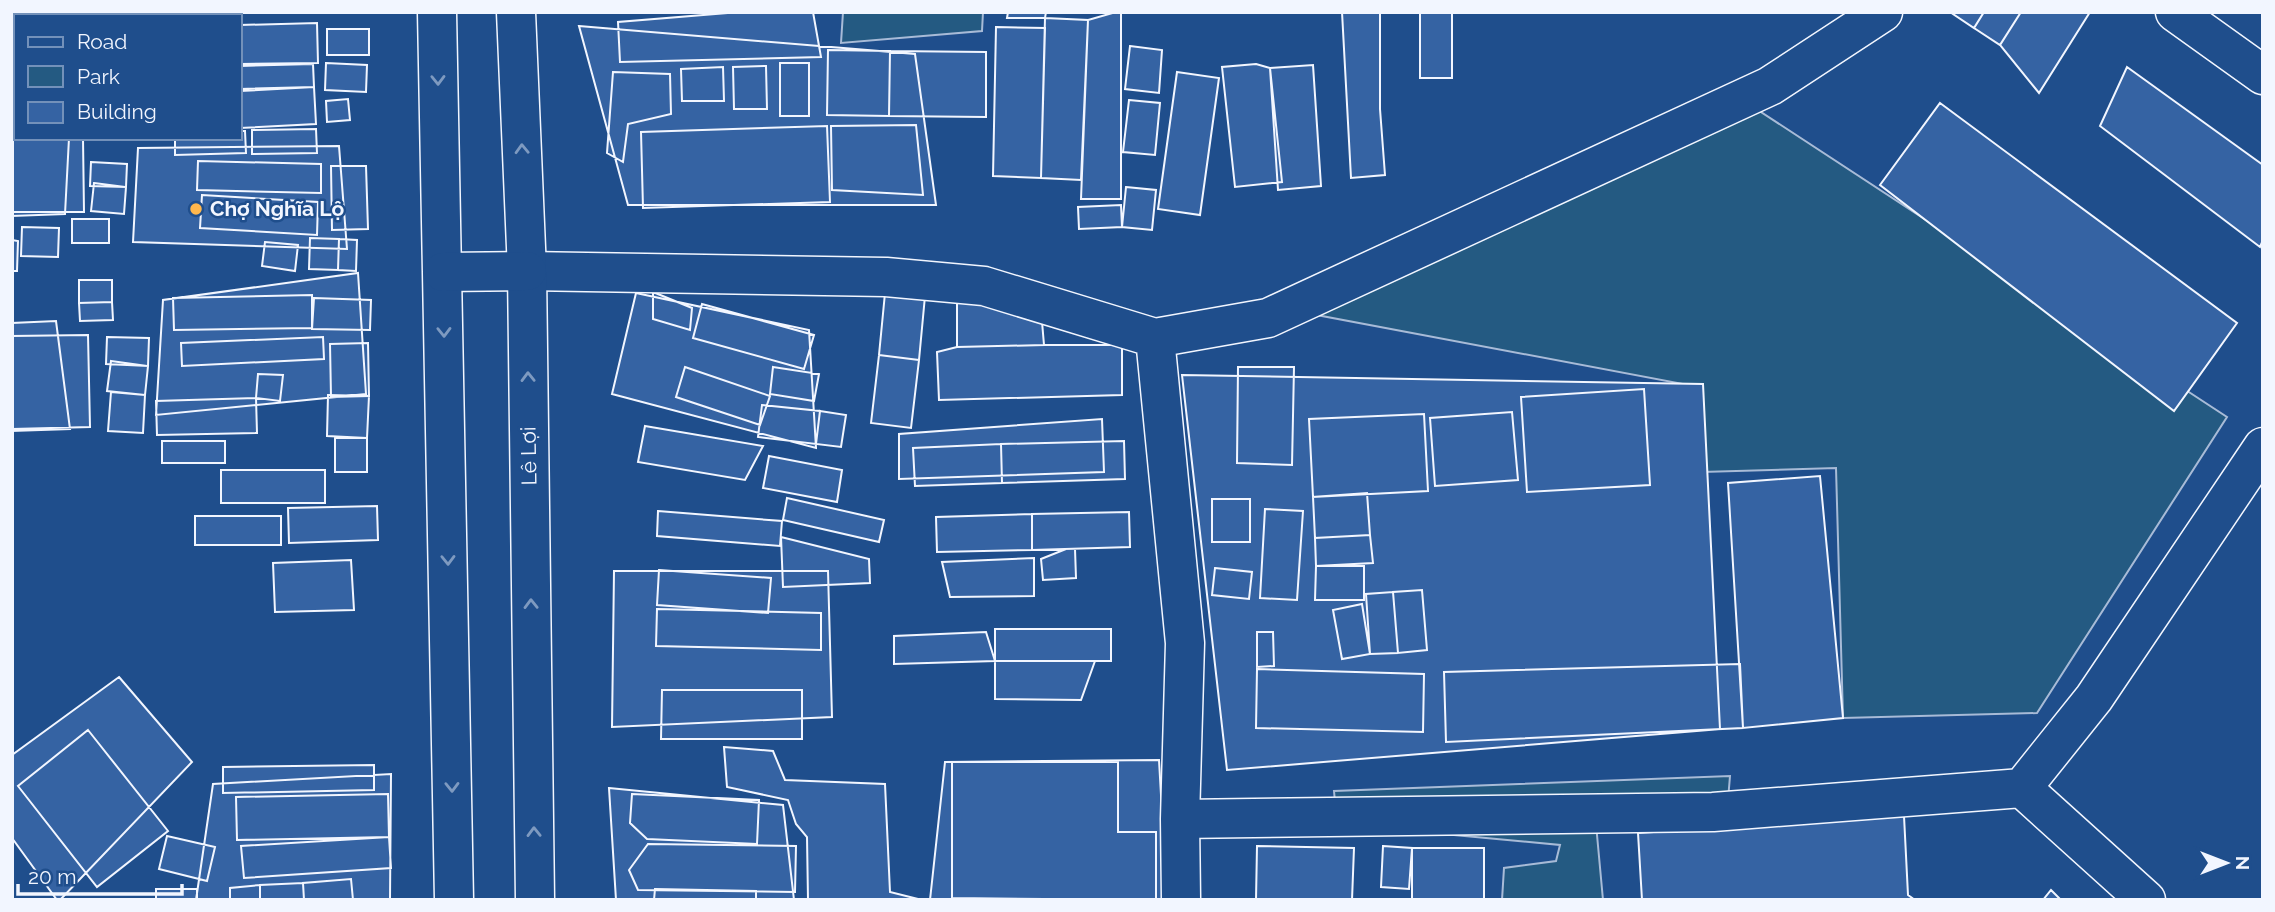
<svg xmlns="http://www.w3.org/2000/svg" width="2275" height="912" viewBox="0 0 2275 912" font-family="Raleway,sans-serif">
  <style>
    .green { fill: #245a82; stroke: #a8bbd7; stroke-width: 2 }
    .building { fill: #3563a3; stroke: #f2f6ff; stroke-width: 2 }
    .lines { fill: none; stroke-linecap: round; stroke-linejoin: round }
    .minor-casing { stroke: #f2f6ff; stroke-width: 41 }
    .tertiary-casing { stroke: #f2f6ff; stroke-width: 41 }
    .secondary-casing { stroke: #f2f6ff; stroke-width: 41 }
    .primary-casing { stroke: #f2f6ff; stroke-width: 41 }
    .minor { stroke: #1f4e8c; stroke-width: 38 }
    .tertiary { stroke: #1f4e8c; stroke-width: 38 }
    .secondary { stroke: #1f4e8c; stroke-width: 38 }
    .primary { stroke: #1f4e8c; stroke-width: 38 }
    .oneway { stroke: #7e9ac0 }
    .poi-dot { fill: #ffb74d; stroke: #1f4e8c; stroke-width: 2.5 }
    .labels { text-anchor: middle; stroke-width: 5; stroke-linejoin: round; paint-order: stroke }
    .poi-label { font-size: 21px; font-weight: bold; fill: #f2f6ff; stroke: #1f4e8c; text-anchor: start }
    .street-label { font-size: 21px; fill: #f2f6ff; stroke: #1f4e8c }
  </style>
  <rect width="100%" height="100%" fill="#1f4e8c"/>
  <path class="green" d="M843 12H983L982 31 841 43Z
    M1738 97 2227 417 2037 713 1843 718 1836 468 1702 472 1699 387 1285 309Z
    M1730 776 1727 812 1596 824 1603 900H1502L1504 868 1556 861 1560 845 1337 824 1334 791Z"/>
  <path class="building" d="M19 12H101V16H18Z
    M102 12H144L143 16H101Z
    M740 12H813L821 57 620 62 618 22Z
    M1008 12H1046L1045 18H1007Z
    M1116 12H1121V199H1081L1088 20Z
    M1342 12H1380V109L1385 175 1351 178Z
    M1420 12H1452V78H1420Z
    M1950 12H1984L1974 28Z
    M1984 12H2021L2000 45 1974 28Z
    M2021 12H2090L2039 93 2000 45Z
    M1045 18 1088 20 1081 180 1041 178Z
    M317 23 318 63 240 64V25Z
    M579 26 915 54 936 205H628Z
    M996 27 1045 28 1041 178 993 176Z
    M327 29H369V55H327Z
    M1130 46 1162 50 1159 93 1125 89Z
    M828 50 890 51 889 116 827 115Z
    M890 51 986 52V117L889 116Z
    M326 63 367 65 366 92 325 90Z
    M780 63H809V116H780Z
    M313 64 314 87 240 89V66Z
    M1256 64 1270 68 1282 182 1235 187 1222 67Z
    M1313 65 1321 186 1278 190 1270 68Z
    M766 66 767 109H734L733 67Z
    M723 67 724 101H682L681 69Z
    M2127 67 2263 165V240L2260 247 2100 126Z
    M613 72 670 74 671 114 628 124 623 162 607 153Z
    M1177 72 1219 78 1200 215 1158 209Z
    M314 87 316 124 240 128V91Z
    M348 99 350 120 327 122 326 101Z
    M1129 100 1160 103 1155 155 1123 152Z
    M1940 103 2237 323 2174 411 1880 185Z
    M12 118H16V138H69L65 214 12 216Z
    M12 125H16V138H83L84 212H12Z
    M916 125 923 195 832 190 831 126Z
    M827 126 830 202 643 208 641 132Z
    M316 129 317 153 252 154V130Z
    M240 131H245L246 153 175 155V138H240Z
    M339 146 347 249 133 242 138 148Z
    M198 161 321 164V193L197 190Z
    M91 162 127 164 126 187 90 186Z
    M331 166H366L368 229 332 230Z
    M94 183 126 187 124 214 91 211Z
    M1126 187 1156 190 1152 230 1122 227Z
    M202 195 318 202 317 235 200 228Z
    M1121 205 1122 227 1079 229 1078 207Z
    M72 219H109V243H72Z
    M22 227 59 228 58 257 21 256Z
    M310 238 339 239 338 270 309 269Z
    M339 239 357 240 356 271 338 270Z
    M12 240 18 241 17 271H12Z
    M265 242 298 245 295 271 262 266Z
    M358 273 366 394 156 415 163 300Z
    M79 280H112V302L79 303Z
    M653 292 692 308 690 330 653 319Z
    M636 293 809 330 816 448 612 394Z
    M885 293 925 296 919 360 879 355Z
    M312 295V328L174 330 173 298Z
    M314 298 371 300 370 330 312 329Z
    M957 301 1041 310 1044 345 957 347Z
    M112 302 113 320 80 321 79 303Z
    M702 304 814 335 804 369 693 338Z
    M56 321 70 429 12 431V323Z
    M88 335 90 427 12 429V336Z
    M107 337 149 338 148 366 106 364Z
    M323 337 324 359 182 366 181 343Z
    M368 343 369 396 331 397 330 344Z
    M1044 345H1122V395L939 400 937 352 957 347Z
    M879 355 919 360 911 428 871 423Z
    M111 361 148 366 145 395 107 391Z
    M685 367 770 396 760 425 676 397Z
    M773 367 819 374 814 401 770 394Z
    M1238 367H1294L1292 465 1237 463Z
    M258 374 283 375 280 401 256 398Z
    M1182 375 1703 384 1720 729 1227 770Z
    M1644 389 1650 485 1527 492 1521 397Z
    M111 392 145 395 143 433 108 431Z
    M328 395 369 396 367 438 327 436Z
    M256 398 257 433 157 435 156 401Z
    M762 405 820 411 816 444 758 437Z
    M820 411 846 415 841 447 816 444Z
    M1512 412 1518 480 1435 486 1430 418Z
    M1424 414 1428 491 1313 497 1309 419Z
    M1102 419 1104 472 899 479V434Z
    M645 426 763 446 745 480 638 462Z
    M335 438H367V472H335Z
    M162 441H225V463H162Z
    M1124 441 1125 479 1002 483 1001 444Z
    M1001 444 1002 483 915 486 913 448Z
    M769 456 842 470 837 502 763 488Z
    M221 470H325V503H221Z
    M1820 476 1843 718 1743 728 1728 483Z
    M1367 493 1370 535 1315 538 1313 497Z
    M787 498 884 520 879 542 783 520Z
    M1212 499H1250V542H1212Z
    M377 506 378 540 289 543 288 508Z
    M1265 509 1303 511 1297 600 1260 598Z
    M658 511 782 521 780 546 657 536Z
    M1129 512 1130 547 1032 550V514Z
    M1032 514V550L937 552 936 517Z
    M195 516H281V545H195Z
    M1370 535 1373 563 1316 566 1315 538Z
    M781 537 869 559 870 583 783 587Z
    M1066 549H1075L1076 578 1043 580 1041 559Z
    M1034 558V596L950 597 942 562Z
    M351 560 354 610 275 612 273 563Z
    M1316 566H1364V600H1315Z
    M1215 568 1252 572 1249 599 1212 595Z
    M659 570 771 578 768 613 657 605Z
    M614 571H828L832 717 612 727Z
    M1422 590 1427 650 1398 653 1393 592Z
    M1393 592 1398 653 1370 654 1366 594Z
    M1362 604 1370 654 1342 659 1333 610Z
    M657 609 821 613V650L656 646Z
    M995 629H1111V661H995Z
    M986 632 995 661 894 664V636Z
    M1257 632H1273L1274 666 1257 667Z
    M995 661H1095L1081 700 995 699Z
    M1740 664 1743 728 1446 742 1444 672Z
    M1257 669 1424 674 1423 732 1256 728Z
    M119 677 192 762 60 900H57L12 838V755Z
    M662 690H802V739H661Z
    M88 730 168 831 97 887 18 786Z
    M724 747 773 751 785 780 885 784 890 892 922 900H808L807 837 796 824 788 800 727 787Z
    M1159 760 1167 900H930L945 762Z
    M952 762H1118V832H1156V900L952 898Z
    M374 765V790L223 793V767Z
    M391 774 390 900H196L213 784Z
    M609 788 783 805 794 900H616Z
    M388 794 389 837 237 840 236 797Z
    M632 794 759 800 757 844 647 839 630 823Z
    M1904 816 1908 895 1915 900H1642L1638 833Z
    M167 836 215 847 207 881 159 869Z
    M389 837 391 868 244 878 241 846Z
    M648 844 796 846 795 892 638 890 629 870Z
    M1257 846 1354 848 1352 900H1256Z
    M1383 846 1412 848 1409 889 1381 887Z
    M1412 848H1484V900H1412Z
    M351 879 353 900H304L303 883Z
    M303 883 304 900H260V885Z
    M260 885V900H230V888Z
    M156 889H197V900H156Z
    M655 889 756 891V900H654Z
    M2051 890 2061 900H2043Z"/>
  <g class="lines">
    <defs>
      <path id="minor" d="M527 271 886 277 984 286 1155 338 1268 318 1770 86 1883 12
        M1155 338 1185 643 1180 819 1181 900
        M2022 788 2146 900
        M1180 819 1713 812 2022 788 2094 698 2263 447"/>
      <path id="tertiary" d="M2175 12 2263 75"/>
      <path id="secondary" d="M437 12 454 900
        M516 12 527 271 535 900"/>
      <path id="primary" d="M443 272 527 271"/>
    </defs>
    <use href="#minor" class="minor-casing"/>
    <use href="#tertiary" class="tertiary-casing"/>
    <use href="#secondary" class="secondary-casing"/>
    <use href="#primary" class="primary-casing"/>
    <use href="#minor" class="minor"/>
    <use href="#tertiary" class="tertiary"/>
    <use href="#secondary" class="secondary"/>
    <use href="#primary" class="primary"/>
  </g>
  <defs><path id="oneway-chevron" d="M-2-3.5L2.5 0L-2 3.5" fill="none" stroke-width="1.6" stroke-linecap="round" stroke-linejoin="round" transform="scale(1.75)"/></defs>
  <g class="oneway">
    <use href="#oneway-chevron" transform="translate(438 80) rotate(89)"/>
    <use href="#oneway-chevron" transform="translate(522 149) rotate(-92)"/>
    <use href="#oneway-chevron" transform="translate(444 332) rotate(89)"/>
    <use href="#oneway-chevron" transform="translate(528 377) rotate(-91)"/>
    <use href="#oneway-chevron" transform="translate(448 560) rotate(89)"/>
    <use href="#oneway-chevron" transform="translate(531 604) rotate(-91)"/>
    <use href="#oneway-chevron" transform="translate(452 787) rotate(89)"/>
    <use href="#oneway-chevron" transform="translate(534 832) rotate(-91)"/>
  </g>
  <circle class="poi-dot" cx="196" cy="209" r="7"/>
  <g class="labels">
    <g class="poi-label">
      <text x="210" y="216">Chợ Nghĩa Lộ</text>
    </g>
    <g class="street-label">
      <text transform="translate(529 456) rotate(-91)" y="7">Lê Lợi</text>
    </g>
  </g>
  <rect width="2275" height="912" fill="none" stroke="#f2f6ff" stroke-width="28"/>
  <rect x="14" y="14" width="228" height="126" fill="#1f4e8c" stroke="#7391ba" stroke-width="2"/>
  <rect x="28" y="37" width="35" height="10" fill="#1f4e8c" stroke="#7391ba" stroke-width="2"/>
  <text x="77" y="49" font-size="21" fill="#f2f6ff">Road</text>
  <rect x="28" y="66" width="35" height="21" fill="#245a82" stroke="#7391ba" stroke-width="2"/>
  <text x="77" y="84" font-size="21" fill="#f2f6ff">Park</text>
  <rect x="28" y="102" width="35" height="21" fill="#3563a3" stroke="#7391ba" stroke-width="2"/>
  <text x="77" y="119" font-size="21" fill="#f2f6ff">Building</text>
  <g transform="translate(2226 863) rotate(90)" stroke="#1f4e8c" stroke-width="5" paint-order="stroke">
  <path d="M0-5L12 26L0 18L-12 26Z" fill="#f2f6ff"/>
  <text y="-10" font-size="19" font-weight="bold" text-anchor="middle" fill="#f2f6ff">N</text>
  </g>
  <path d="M18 884v10h164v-10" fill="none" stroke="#f2f6ff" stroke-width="3.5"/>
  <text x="28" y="884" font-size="21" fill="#f2f6ff" stroke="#1f4e8c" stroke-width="5" paint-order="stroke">20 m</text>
</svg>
